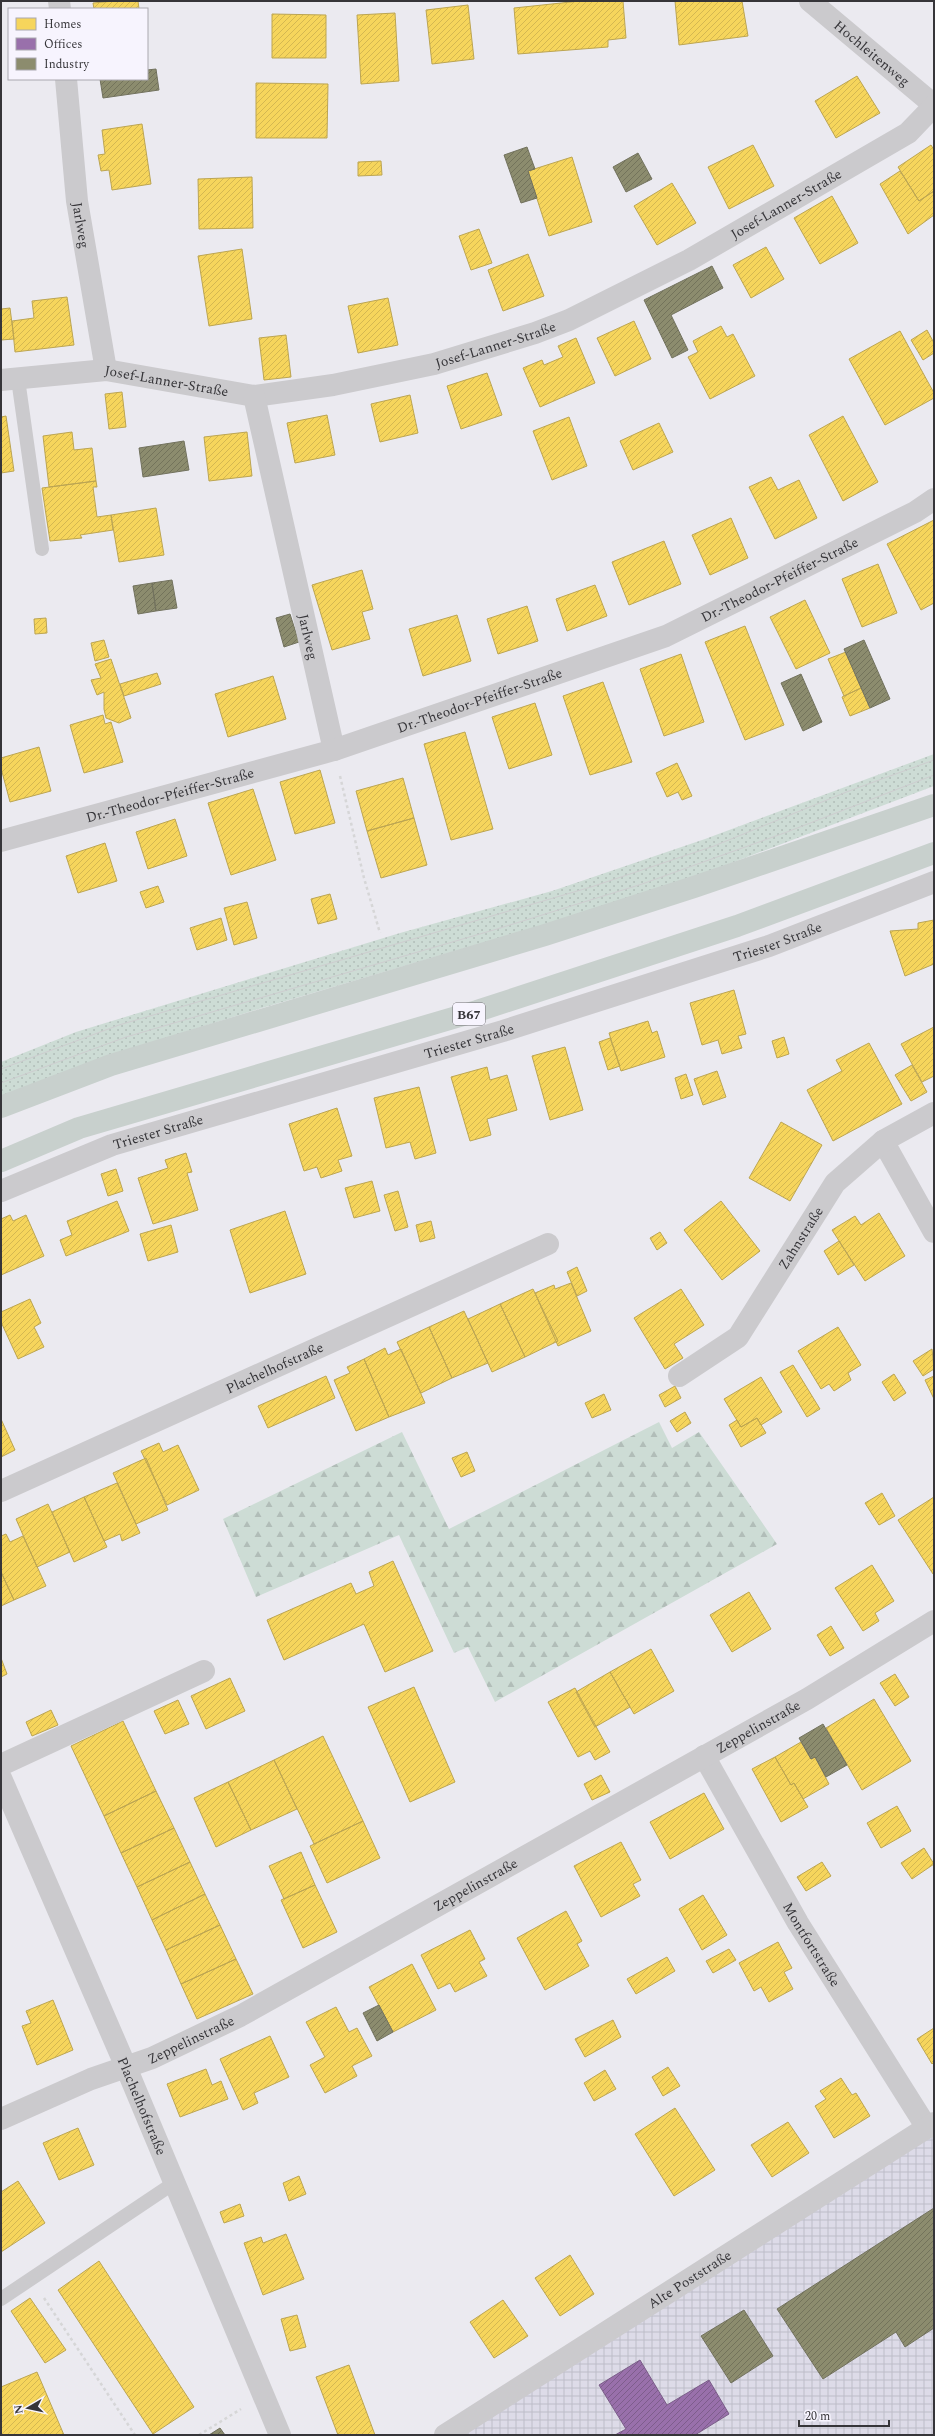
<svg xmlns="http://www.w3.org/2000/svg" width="935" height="2436" viewBox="0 0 935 2436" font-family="Spectral,serif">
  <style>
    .industrial { fill: url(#industrial-grid) }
    .grass { fill: url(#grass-dots) }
    .forest { fill: url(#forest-firs) }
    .homes { fill: url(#homes-hatch); stroke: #bca552 }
    .offices { fill: url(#offices-hatch); stroke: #7b5e89 }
    .industry { fill: url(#industry-hatch); stroke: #72725e }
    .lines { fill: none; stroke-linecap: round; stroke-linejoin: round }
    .path { stroke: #d6d6d7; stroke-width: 2.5; stroke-dasharray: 3 3; stroke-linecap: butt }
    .service { stroke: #cbcacd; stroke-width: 14 }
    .minor { stroke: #cbcacd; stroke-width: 22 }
    .tertiary { stroke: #cbcacd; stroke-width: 22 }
    .primary { stroke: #c8d0cd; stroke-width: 22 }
    .tram { stroke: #cdcdcf; stroke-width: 1 }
    .labels { text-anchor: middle; stroke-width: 4; stroke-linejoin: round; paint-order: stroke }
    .shield { fill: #f7f4fe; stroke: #706e74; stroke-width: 1 }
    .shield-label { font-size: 13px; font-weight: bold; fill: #363539 }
    .street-label { font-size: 14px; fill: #363539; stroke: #f7f4fe }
  </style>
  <defs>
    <pattern id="industrial-grid" width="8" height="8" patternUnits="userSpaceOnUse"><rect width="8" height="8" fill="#dddbe8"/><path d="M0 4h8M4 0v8" fill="none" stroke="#bebdc8"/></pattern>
    <pattern id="grass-dots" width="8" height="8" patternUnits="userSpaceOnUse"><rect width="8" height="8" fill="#cddcd5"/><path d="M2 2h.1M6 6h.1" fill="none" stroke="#b1bdb8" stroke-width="1.8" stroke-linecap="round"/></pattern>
    <pattern id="forest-firs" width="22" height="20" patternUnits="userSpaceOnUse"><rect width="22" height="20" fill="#cddcd5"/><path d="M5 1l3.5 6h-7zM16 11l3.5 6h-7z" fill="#b1bdb8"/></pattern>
    <pattern id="homes-hatch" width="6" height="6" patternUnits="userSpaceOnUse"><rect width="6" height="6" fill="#f6d55c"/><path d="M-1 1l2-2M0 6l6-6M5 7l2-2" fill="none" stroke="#d4b751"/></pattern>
    <pattern id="offices-hatch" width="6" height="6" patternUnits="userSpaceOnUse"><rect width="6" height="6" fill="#9970ab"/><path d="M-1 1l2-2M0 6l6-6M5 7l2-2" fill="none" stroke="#7e5d8c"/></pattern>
    <pattern id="industry-hatch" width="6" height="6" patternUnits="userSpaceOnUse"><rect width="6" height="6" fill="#8c8c6e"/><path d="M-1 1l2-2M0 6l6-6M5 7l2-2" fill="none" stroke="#73735b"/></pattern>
  </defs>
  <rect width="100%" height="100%" fill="#ebeaf0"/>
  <path class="industrial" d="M934 2123V2435H445Z"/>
  <path class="grass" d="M934 754V786L713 870 560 920 262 1008 95 1060 1 1098V1062L76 1032 400 933 552 891 705 839Z"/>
  <path class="forest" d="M659 1422 672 1448 699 1432 777 1544 495 1702 468 1647 454 1653 399 1535 256 1597 223 1519 402 1432 449 1529Z"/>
  <path class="homes" d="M114 1H138L139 9H94L93 3Z
    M580 1H623L626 38 608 40V47L518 54 514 8Z
    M675 1H742L748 36 679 45Z
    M468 5 474 59 432 64 426 10Z
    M395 13 399 81 361 84 357 15Z
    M272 14 326 15V58H272Z
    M857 76 880 113 836 138 815 101Z
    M256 83 328 84 327 138H256Z
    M142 124 151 184 112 190 109 170 101 171 98 155 105 154 102 130Z
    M753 145 774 186 729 209 708 167Z
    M931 145 934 150V191L919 201 898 167Z
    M572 157 592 222 549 236 528 171Z
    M381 161 382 175 358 176V162Z
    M900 171 919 201 934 191V215L908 234 880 184Z
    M252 177 253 228 199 229 198 179Z
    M672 183 696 223 657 245 634 206Z
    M832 196 858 243 820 264 794 218Z
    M479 229 492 263 471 270 459 236Z
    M766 247 784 279 751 298 733 265Z
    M242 249 252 319 209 326 198 256Z
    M528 254 544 296 503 311 488 270Z
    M67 297 74 345 15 352 12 321 34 318 32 301Z
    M388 298 398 345 358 353 348 306Z
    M10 308 14 339 1 340V309Z
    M634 321 651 359 615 376 597 338Z
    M721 326 727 337 733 334 755 376 710 399 688 357 698 352 693 341Z
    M927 330 934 343V353L923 360 911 340Z
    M900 331 934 393V398L885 425 849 359Z
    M286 335 291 377 264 380 259 338Z
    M576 338 595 383 540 407 523 368 542 360 544 365 563 357 558 346Z
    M487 373 502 415 461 429 447 386Z
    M122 392 126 427 109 429 105 394Z
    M410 395 418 433 380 442 371 404Z
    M327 415 335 455 295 463 287 423Z
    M6 416 14 471 1 473V417Z
    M843 416 878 482 843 501 809 435Z
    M569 417 587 466 552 480 533 431Z
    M659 423 673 452 633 470 620 441Z
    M72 432 74 450 92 448 96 481 49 487 43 436Z
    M247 432 252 476 209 481 204 437Z
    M771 477 778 490 799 480 817 518 775 539 749 487Z
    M96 481 97 487H93L97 517 111 515 113 530 80 535 82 538 50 541 42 488Z
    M156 508 164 555 119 562 111 515Z
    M731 518 748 558 710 575 692 535Z
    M934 520V603L921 610 887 544Z
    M664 541 681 584 629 605 612 562Z
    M878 564 897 613 862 627 842 579Z
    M362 570 373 609 362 612 370 639 332 650 312 585Z
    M595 585 607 616 567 631 556 599Z
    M805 600 830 653 796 669 770 617Z
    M527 606 538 641 498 654 487 619Z
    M457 615 471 661 423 676 409 629Z
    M46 618 47 633 35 634 34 619Z
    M745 626 784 725 745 740 705 642Z
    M104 640 109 657 95 661 91 643Z
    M846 652 861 688 844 696 828 659Z
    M681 654 704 722 664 736 640 669Z
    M111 659 131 718 119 723 106 718 104 709V692L97 695 91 680 101 678 95 664Z
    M157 673 161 684 124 696 120 684Z
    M273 676 286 719 228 737 215 694Z
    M603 682 632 762 590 775 563 696Z
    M861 688 870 708 850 716 842 697Z
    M535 703 552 755 509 769 492 717Z
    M103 715 105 724 111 722 123 762 84 773 70 725Z
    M465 732 493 829 451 840 424 744Z
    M39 747 51 791 10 802 1 768V758Z
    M677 763 692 796 682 800 678 792 667 797 656 773Z
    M320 770 335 823 295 834 280 782Z
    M403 778 414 818 367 831 356 791Z
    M253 789 276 860 231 875 208 803Z
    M414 818 427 865 381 878 367 831Z
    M175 819 187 856 148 869 136 832Z
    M105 843 117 881 78 893 66 856Z
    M158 886 164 902 146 908 140 892Z
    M330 894 337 919 318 924 311 899Z
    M247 902 257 938 234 945 224 908Z
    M221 918 227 940 197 950 190 928Z
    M934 920V964L905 976 890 931 918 929V923Z
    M734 990 746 1034 738 1036 742 1048 722 1054 718 1040 702 1045 690 1003Z
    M648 1021 652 1033 657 1031 665 1057 621 1071 609 1033Z
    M934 1027V1076L922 1082 901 1044Z
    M784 1037 789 1054 777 1058 772 1041Z
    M610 1038 620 1066 608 1070 599 1042Z
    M869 1043 902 1104 833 1141 807 1090 842 1071 836 1060Z
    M565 1047 583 1110 550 1120 532 1056Z
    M912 1065 927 1092 911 1101 895 1075Z
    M487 1067 490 1080 507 1075 517 1110 487 1119 491 1135 470 1141 451 1077Z
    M717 1071 726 1097 703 1105 694 1079Z
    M686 1074 693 1095 681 1099 675 1078Z
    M419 1087 436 1153 415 1159 410 1142 386 1148 374 1098Z
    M337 1108 352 1156 338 1160 342 1171 321 1178 317 1167 304 1171 289 1124Z
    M781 1122 822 1145 790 1201 749 1178Z
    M186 1153 192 1172 187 1173 198 1210 153 1224 138 1178 168 1168 165 1160Z
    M116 1169 123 1191 108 1196 101 1174Z
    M372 1181 380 1211 354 1218 345 1188Z
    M398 1191 408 1227 395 1231 384 1195Z
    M117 1201 129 1231 66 1256 60 1240 72 1235 67 1221Z
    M721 1201 760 1251 722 1280 684 1230Z
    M285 1211 306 1274 250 1293 230 1230Z
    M879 1213 905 1256 865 1281 832 1230 855 1216 861 1225Z
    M10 1215 13 1221 26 1215 44 1256 1 1275V1219Z
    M431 1221 435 1238 420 1242 416 1225Z
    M171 1225 178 1252 148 1261 140 1234Z
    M660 1232 667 1243 657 1250 650 1238Z
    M839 1241 854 1265 838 1275 824 1251Z
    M577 1267 587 1291 577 1296 567 1272Z
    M571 1283 591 1331 558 1346 535 1293 554 1285 555 1289Z
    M533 1289 558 1341 525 1357 500 1304Z
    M681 1289 704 1325 674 1344 683 1358 665 1369 634 1318Z
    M30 1299 41 1323 34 1327 44 1347 18 1359 1 1322V1312Z
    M500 1304 525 1357 492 1372 468 1319Z
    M464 1311 488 1363 452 1378 429 1327Z
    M429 1327 452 1378 421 1393 397 1342Z
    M838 1327 861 1365 848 1373 851 1380 834 1391 829 1384 821 1389 798 1351Z
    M385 1348 388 1355 401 1349 425 1403 389 1417 364 1359Z
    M932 1349 934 1369 923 1376 913 1361Z
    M364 1359 389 1417 356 1431 334 1380 350 1373 347 1367Z
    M793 1365 820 1409 807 1417 780 1372Z
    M894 1374 906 1393 894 1401 882 1382Z
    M326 1376 335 1398 268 1428 258 1406Z
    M934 1376V1399L925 1380Z
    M761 1377 782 1412 761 1425 757 1418 741 1427 724 1399Z
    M675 1386 681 1398 665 1407 659 1395Z
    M604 1394 611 1410 592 1418 585 1403Z
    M685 1412 691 1423 677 1432 670 1421Z
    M757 1418 766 1433 741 1447 729 1425 737 1420 741 1427Z
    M1 1419 15 1450 1 1457Z
    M159 1443 163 1452 178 1445 199 1490 167 1505 141 1451Z
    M467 1452 475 1471 461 1477 452 1458Z
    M146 1458 168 1510 136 1524 113 1473Z
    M117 1483 140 1533 122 1541 120 1534 104 1541 84 1497Z
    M882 1493 895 1516 879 1525 865 1503Z
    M84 1497 107 1547 74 1562 52 1512Z
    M934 1497V1573L933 1574 898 1520Z
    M48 1504 70 1552 37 1567 16 1519Z
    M6 1534 10 1542 23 1536 46 1586 14 1600 1 1572V1536Z
    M393 1561 433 1651 385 1672 364 1624 284 1660 267 1620 351 1583 356 1594 374 1586 369 1572Z
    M872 1565 894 1601 875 1613 879 1621 863 1631 835 1588Z
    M1 1572 14 1600 1 1606Z
    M749 1592 771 1629 732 1652 710 1615Z
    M831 1626 844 1648 830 1656 817 1635Z
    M651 1649 674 1691 634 1714 610 1672Z
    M1 1658 7 1674 1 1677Z
    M610 1672 630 1707 595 1727 576 1692Z
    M895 1674 909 1697 895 1706 880 1683Z
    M230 1678 245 1711 206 1729 191 1696Z
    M414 1687 455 1782 410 1802 368 1707Z
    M575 1688 610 1752 595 1760 590 1751 578 1757 548 1702Z
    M874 1699 911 1761 862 1790 826 1728Z
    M178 1700 189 1724 165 1734 154 1711Z
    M51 1710 58 1725 32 1736 26 1722Z
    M123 1721 156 1791 104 1816 71 1746Z
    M323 1736 363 1821 314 1844 274 1760Z
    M801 1742 811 1759 815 1757 829 1784 803 1799 794 1783 791 1785 775 1757Z
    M775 1757 791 1785 794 1783 808 1807 781 1822 752 1769Z
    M274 1760 297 1809 251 1830 228 1782Z
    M601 1775 610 1792 592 1800 584 1784Z
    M228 1782 251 1830 216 1847 194 1798Z
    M156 1791 174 1828 121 1853 104 1816Z
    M704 1793 724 1829 670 1859 650 1822Z
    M897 1806 911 1831 881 1848 867 1823Z
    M363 1821 380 1858 327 1883 310 1846Z
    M174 1828 190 1862 137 1887 121 1853Z
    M621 1842 641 1880 633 1884 640 1896 601 1917 574 1866Z
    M924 1848 934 1864 912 1879 901 1863Z
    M301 1852 315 1885 284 1899 269 1866Z
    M190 1862 205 1894 152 1920 137 1887Z
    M822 1862 831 1876 806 1891 797 1877Z
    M315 1885 337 1932 303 1948 281 1900Z
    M205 1894 220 1925 166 1950 152 1920Z
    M703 1895 727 1935 702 1950 679 1909Z
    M566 1911 582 1941 577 1944 589 1966 545 1990 517 1938Z
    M220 1925 236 1959 181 1984 166 1950Z
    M470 1930 485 1959 479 1962 487 1976 455 1992 450 1983 438 1989 421 1955Z
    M778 1942 792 1968 784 1972 793 1989 769 2002 761 1987 754 1991 739 1963Z
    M729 1949 736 1960 713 1973 706 1961Z
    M667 1957 675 1971 636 1994 627 1979Z
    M236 1959 253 1994 197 2019 181 1984Z
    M412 1964 436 2010 393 2032 369 1987Z
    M53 2000 73 2050 37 2065 22 2026 31 2023 26 2011Z
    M336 2007 349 2032 357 2028 372 2056 352 2066 357 2076 325 2093 310 2065 325 2057 306 2022Z
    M613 2020 621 2037 585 2057 575 2039Z
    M934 2028V2062L932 2064 917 2039Z
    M270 2036 289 2077 254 2093 258 2103 243 2110 220 2059Z
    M668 2067 680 2086 663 2096 652 2077Z
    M206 2069 212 2085 221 2081 228 2099 180 2117 167 2084Z
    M605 2070 616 2089 594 2101 584 2083Z
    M841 2078 852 2095 856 2093 870 2116 834 2138 815 2106 826 2099 820 2091Z
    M675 2108 715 2170 674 2196 635 2134Z
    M788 2122 809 2153 772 2177 751 2145Z
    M78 2128 94 2165 59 2180 43 2143Z
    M299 2176 306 2194 289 2201 283 2183Z
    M18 2181 45 2223 1 2252V2192Z
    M240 2204 244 2216 224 2223 220 2212Z
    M286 2234 304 2279 263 2295 244 2243 261 2237 263 2243Z
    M570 2255 594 2294 560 2316 535 2278Z
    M99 2261 194 2407 153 2434 58 2290Z
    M30 2298 66 2350 45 2363 11 2311Z
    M503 2300 528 2336 494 2358 470 2322Z
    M297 2315 306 2347 290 2351 281 2319Z
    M349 2365 375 2435H338L316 2377Z
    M37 2372 64 2435H1V2387Z"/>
  <path class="offices" d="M640 2360 667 2405 709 2380 729 2414 695 2435H615L626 2429 599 2385Z"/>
  <path class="industry" d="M156 69 159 90 103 98 100 79H147V70Z
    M527 147 535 169 528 171 537 198 521 203 504 155Z
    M638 153 652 179 626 192 613 167Z
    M712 266 723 288 671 315 688 350 672 358 644 300Z
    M184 441 189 470 143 477 139 448Z
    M172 580 177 608 156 611 152 583Z
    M152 583 156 611 138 614 133 586Z
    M290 614 299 642 284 647 276 618Z
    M864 640 890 699 870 708 844 649Z
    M801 674 822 722 803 731 781 683Z
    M823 1724 847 1765 826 1777 815 1757 811 1759 799 1738Z
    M379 2005 393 2032 377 2041 363 2013Z
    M934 2208V2328L905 2347 896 2332 823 2379 777 2309Z
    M744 2310 773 2356 731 2383 701 2336Z
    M220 2428 225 2435H209Z"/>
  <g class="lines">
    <path class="path" d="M340 776 364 878 380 933
      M44 2298 135 2435
      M199 2435 241 2409"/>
    <path class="service" d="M18 379 42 549
      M1 2299 174 2183"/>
    <g class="minor">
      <path d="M59 1 60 9"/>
      <path id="s1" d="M810 1 934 105"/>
      <path id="s2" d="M66 79 77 201 106 370"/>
      <path id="s3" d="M1 380 106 370 254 396 333 385 434 364 535 333 569 320 689 260 908 133 934 106"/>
      <path id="s4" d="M254 396 334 750"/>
      <path id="s5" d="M1 841 334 750 666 636 915 512 934 499"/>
      <path d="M883 1141 934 1232"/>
      <path id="s6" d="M1 1191 112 1145 503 1031 769 946 934 882"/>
      <path id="s7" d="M679 1376 738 1337 835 1183 883 1141 934 1113"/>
      <path id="s8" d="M1 1491 548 1244"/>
      <path id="s9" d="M704 1756 798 1923 927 2128"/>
      <path d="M1 1765 204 1671"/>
      <path id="s10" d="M1 1778 126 2067 280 2435"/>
      <path id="s11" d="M1 2119 91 2079 152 2058 240 2016 807 1699 934 1621"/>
    </g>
    <path class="tertiary" id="s12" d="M445 2435 934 2123"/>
    <path class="primary" d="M1 1107 111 1065 545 935 694 887 934 805
      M1 1161 79 1128 477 1011 737 926 934 853"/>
    <path class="tram" d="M1 1069 119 1025 591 887 714 846 849 791 934 760
      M1 1083 126 1037 497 929 642 884 787 832 934 775"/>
  </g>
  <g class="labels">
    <rect class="shield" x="453" y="1003" width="32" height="22" rx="3"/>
    <g class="shield-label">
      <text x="469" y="1019">B67</text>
    </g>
    <g class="street-label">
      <text dy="5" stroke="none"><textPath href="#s1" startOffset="81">Hochleitenweg</textPath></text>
      <text dy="5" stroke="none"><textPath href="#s3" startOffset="827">Josef-Lanner-Straße</textPath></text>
      <text dy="5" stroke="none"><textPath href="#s2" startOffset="147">Jarlweg</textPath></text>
      <text dy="5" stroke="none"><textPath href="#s3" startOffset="503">Josef-Lanner-Straße</textPath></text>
      <text dy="5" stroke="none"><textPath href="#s3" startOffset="167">Josef-Lanner-Straße</textPath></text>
      <text dy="5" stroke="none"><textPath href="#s5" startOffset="823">Dr.-Theodor-Pfeiffer-Straße</textPath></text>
      <text dy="5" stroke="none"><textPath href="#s4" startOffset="247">Jarlweg</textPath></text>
      <text dy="5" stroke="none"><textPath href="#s5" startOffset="499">Dr.-Theodor-Pfeiffer-Straße</textPath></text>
      <text dy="5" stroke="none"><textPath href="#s5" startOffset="175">Dr.-Theodor-Pfeiffer-Straße</textPath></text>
      <text dy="5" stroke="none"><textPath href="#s6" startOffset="816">Triester Straße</textPath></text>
      <text dy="5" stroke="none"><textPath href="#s6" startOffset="492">Triester Straße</textPath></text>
      <text dy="5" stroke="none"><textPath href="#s6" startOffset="168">Triester Straße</textPath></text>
      <text dy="5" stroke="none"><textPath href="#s7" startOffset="188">Zahnstraße</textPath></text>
      <text dy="5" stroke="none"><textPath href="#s8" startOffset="300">Plachelhofstraße</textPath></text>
      <text dy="5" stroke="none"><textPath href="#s11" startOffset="854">Zeppelinstraße</textPath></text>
      <text dy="5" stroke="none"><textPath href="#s11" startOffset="530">Zeppelinstraße</textPath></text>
      <text dy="5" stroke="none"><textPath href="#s9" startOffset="217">Montfortstraße</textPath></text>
      <text dy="5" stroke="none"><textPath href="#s11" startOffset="206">Zeppelinstraße</textPath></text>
      <text dy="5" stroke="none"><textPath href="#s10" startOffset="357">Plachelhofstraße</textPath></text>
      <text dy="5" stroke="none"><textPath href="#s12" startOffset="290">Alte Poststraße</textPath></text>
    </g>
  </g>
  <rect width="935" height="2436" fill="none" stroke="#363539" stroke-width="4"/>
  <rect x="8" y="8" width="140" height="72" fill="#f7f4fe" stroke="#aaa8af"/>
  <rect x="16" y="18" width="20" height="12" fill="#f6d55c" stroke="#aaa8af"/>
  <text x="44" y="28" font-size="12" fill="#363539">Homes</text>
  <rect x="16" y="38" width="20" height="12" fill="#9970ab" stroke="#aaa8af"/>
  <text x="44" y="48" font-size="12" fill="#363539">Offices</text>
  <rect x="16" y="58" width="20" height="12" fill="#8c8c6e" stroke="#aaa8af"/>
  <text x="44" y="68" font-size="12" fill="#363539">Industry</text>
  <g transform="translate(28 2408) rotate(261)" stroke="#f7f4fe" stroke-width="3" paint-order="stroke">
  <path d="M0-3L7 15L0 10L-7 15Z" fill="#363539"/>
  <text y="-6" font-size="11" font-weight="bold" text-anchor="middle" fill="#363539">N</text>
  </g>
  <path d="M799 2420v6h90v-6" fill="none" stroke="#363539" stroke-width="2"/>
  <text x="805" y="2420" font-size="12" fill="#363539" stroke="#f7f4fe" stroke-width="3" paint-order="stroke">20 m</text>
</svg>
